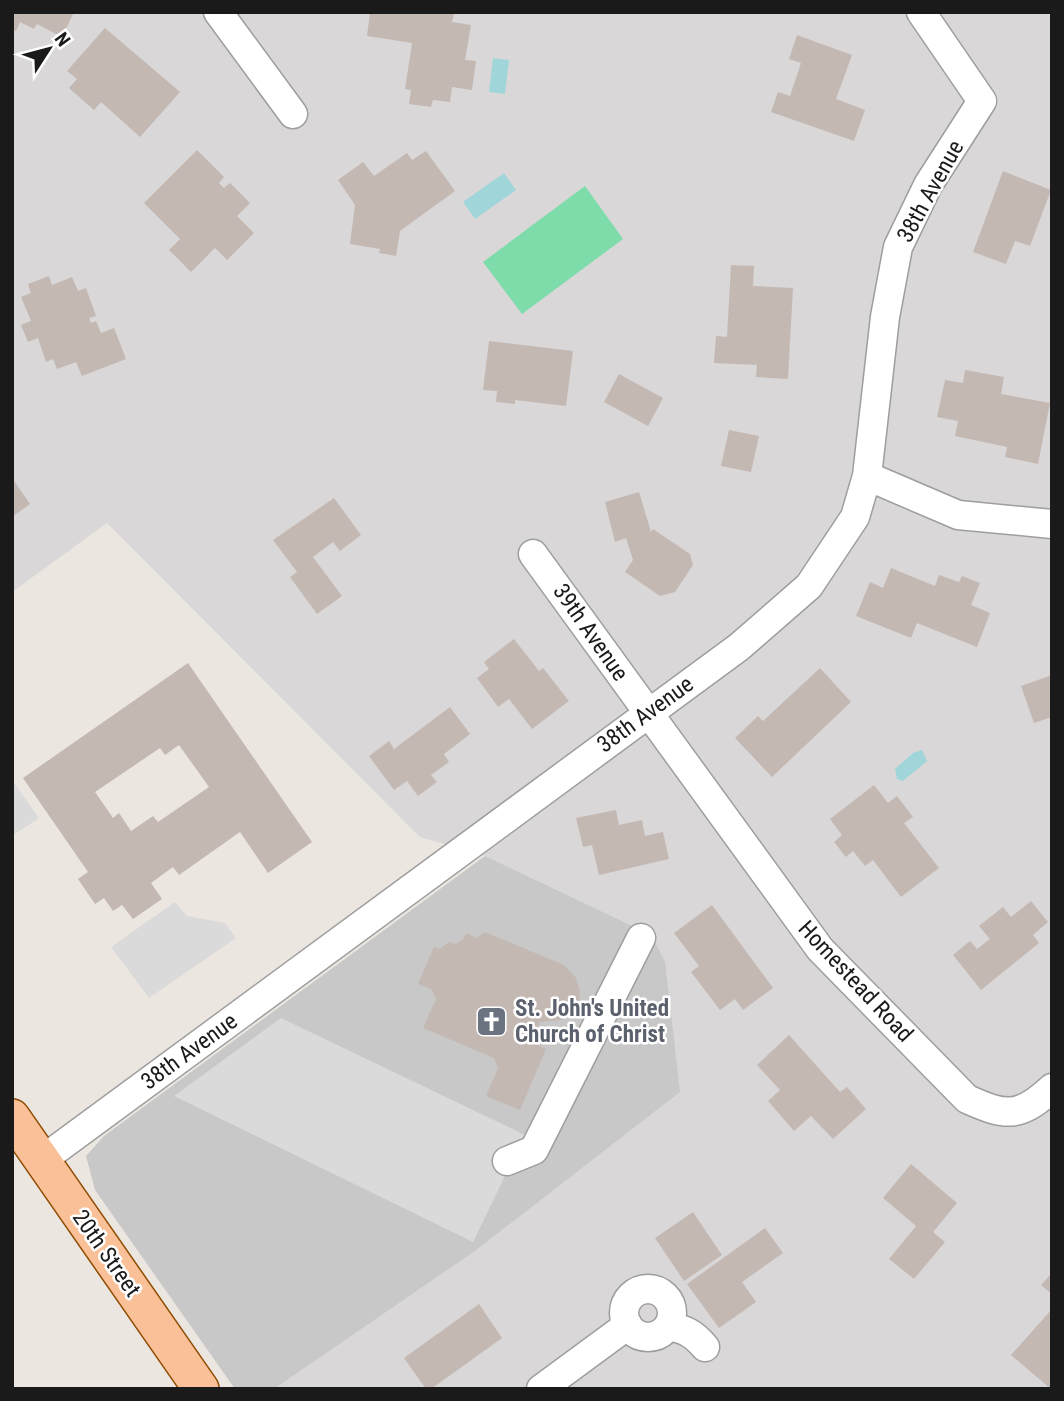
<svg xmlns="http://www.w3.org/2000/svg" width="1064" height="1401" viewBox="0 0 1064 1401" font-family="'Roboto Condensed',sans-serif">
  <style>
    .residential { fill: #d9d7d8 }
    .religious { fill: #c8c8c8 }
    .pitch { fill: #7ddca9 }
    .parking { fill: #dadada }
    .water { fill: #a0d6da }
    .building { fill: #c4b8b3; fill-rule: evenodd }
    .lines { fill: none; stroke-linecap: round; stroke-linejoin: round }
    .minor-casing { stroke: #9e9e9e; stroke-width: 31 }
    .major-casing { stroke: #8f4b02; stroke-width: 38 }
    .minor { stroke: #fff; stroke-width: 28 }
    .major { stroke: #fac097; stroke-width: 35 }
    .labels { text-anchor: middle; stroke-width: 5; stroke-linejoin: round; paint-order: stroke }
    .street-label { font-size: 23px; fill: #1a1a1a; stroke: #fff }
    .worship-label { font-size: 23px; font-weight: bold; fill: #5b616d; stroke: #fff; text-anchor: start }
  </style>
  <rect width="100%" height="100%" fill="#ece6e0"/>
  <path class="residential" d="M12 12H1052V1389H274L475 1251 680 1092 485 856 420 837 107 523 12 592Z"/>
  <path class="religious" d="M485 856 651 935 665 962 680 1092 475 1251 274 1389H235L95 1190 86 1156 104 1136Z"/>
  <path class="pitch" d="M585 186 623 239 522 314 483 262Z"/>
  <path class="parking" d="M12 780 39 818 12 836Z
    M175 902 187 916 225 923 236 938 149 998 111 947Z
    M281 1018 525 1135 473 1242 174 1096Z"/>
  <path class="water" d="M493 58 509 60 505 94 489 92Z
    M504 173 516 190 475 219 463 202Z
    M922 750 927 761 903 781 897 779 895 769 913 753Z"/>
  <path class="building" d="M12 12H74L62 37 37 24 34 29 20 22 16 31 12 30Z
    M370 12H443L454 14 452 22 471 25 465 60 476 61 472 90 452 87 450 102 433 100 431 107 409 104 411 90 405 89 412 43 367 36Z
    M105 28 180 92 140 137 101 102 94 110 69 88 77 79 67 71Z
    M797 35 852 55 836 99 865 110 854 141 771 112 778 92 790 96 801 63 789 59Z
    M197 150 224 177 219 183 224 188 230 183 250 203 237 216 254 233 227 260 215 248 191 272 169 250 180 239 144 203Z
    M426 151 455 191 400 231 396 256 379 253 380 249 350 244 355 205 338 180 363 162 374 176 407 153 412 160Z
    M1003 171 1051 190 1030 246 1015 241 1006 264 973 252Z
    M731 265 754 266 753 286 793 288 788 379 756 377 757 365 714 363 716 336 727 337Z
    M49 276 52 285 72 277 78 291 86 288 96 316 89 318 91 323 96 321 101 333 114 328 126 359 82 376 76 362 57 369 53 359 46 362 38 338 28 342 21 325 31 321 21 297 31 293 28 284Z
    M489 341 573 351 566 406 515 400V404L496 402 497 391 483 390Z
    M965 370 1004 377 1001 394 1050 403 1038 464 1005 457 1007 447 955 436 958 421 937 417 945 380 963 383Z
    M619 374 663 398 648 426 604 402Z
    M729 430 759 436 751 472 721 466Z
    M12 478 30 504 12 517Z
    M639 492 651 532 653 529 690 554 693 565 675 592 660 596 625 572 633 560 626 538 615 542 605 502Z
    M334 498 361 535 340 551 333 542 313 557 342 596 317 614 290 577 297 572 273 540Z
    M891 568 935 586 939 575 959 582 962 576 980 583 971 605 990 613 977 647 917 623 911 638 856 616 870 582 883 588Z
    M514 639 539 671 543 668 569 701 532 729 509 699 498 707 477 678 489 669 484 662Z
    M188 663 312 842 268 873 240 832 179 875 173 867 151 883 162 899 133 919 122 905 113 911 104 898 95 904 78 879 88 872 23 778ZM179 745 209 787 158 822 153 816 131 831 119 813 113 818 95 792 160 748 165 755Z
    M820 668 851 702 772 777 735 738 758 716 763 721Z
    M1052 675V717L1034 723 1021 686Z
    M450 707 470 734 444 754 449 762 431 775 437 782 418 796 407 781 394 790 369 756 389 741 394 749Z
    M874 785 888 803 897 796 913 817 904 823 939 868 901 897 873 860 865 866 853 851 846 857 834 842 842 835 830 819Z
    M616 810 619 825 642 820 645 836 663 832 669 859 599 875 592 845 583 847 576 818Z
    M1031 901 1048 922 1033 935 1039 943 981 990 953 955 970 941 977 949 990 939 979 926 1003 907 1011 917Z
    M712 905 773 988 743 1010 735 999 720 1010 691 972 699 966 674 933Z
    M485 932 564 965 576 978 579 988 580 997 570 1014 561 1020 540 1022 531 1042 546 1049 520 1110 486 1096 498 1068 494 1058 423 1028 436 999 431 989 418 984 434 947 439 949 449 942 455 944 462 940 467 933 476 938Z
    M789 1035 840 1092 847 1087 866 1109 833 1139 811 1116 794 1131 768 1101 780 1090 757 1065Z
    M911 1164 957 1203 933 1232 945 1242 914 1279 889 1259 916 1226 883 1198Z
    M693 1212 722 1255 684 1281 655 1238Z
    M765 1228 783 1253 742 1282 756 1302 719 1328 687 1284Z
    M1052 1273V1294L1041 1285Z
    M479 1304 502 1338 431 1389H426L404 1358Z
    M1052 1309V1389H1051L1011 1355Z"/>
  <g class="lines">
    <defs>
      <path id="minor" d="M218 12 293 114
        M867 476 958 515 1052 524
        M533 554 820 949 967 1099C1005 1116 1019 1119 1052 1088
        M42 1160 739 647 809 586 855 517 867 476 885 317 898 247 928 185 982 101 921 12
        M507 1161 534 1150 641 938
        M624 1313a24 24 0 1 1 48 0a24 24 0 1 1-48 0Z
        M668 1326C685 1329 694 1334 705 1347
        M541 1389 628 1325"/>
      <path id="major" d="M12 1117 201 1389"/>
    </defs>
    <use href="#minor" class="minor-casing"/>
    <use href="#major" class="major-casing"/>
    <use href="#minor" class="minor"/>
    <use href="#major" class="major"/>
  </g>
  <defs>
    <symbol id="church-square" viewBox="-11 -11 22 22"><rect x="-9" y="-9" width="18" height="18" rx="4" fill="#6b7280" stroke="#fff"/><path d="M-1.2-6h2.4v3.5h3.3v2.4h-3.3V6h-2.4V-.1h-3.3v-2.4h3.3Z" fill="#fff"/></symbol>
  </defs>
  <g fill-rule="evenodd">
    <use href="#church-square" x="474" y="1004" width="35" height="35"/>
  </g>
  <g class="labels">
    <g class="street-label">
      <text transform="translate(930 191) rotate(-61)" y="8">38th Avenue</text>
      <text transform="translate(591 632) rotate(55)" y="8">39th Avenue</text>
      <text transform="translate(645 714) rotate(-36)" y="8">38th Avenue</text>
      <text transform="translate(856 981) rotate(47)" y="8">Homestead Road</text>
      <text transform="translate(189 1051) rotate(-36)" y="8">38th Avenue</text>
      <text transform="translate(107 1253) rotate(55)" y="8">20th Street</text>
    </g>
    <g class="worship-label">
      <text x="515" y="1016">St. John's United<tspan x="515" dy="26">Church of Christ</tspan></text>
    </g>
  </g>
  <rect width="1064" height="1401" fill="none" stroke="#1a1a1a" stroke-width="28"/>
  <g transform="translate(49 49) rotate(54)" stroke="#ffffff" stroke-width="5" paint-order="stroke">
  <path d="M0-5L12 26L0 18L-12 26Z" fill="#1a1a1a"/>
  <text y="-10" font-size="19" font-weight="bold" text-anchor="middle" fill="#1a1a1a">N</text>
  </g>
</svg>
